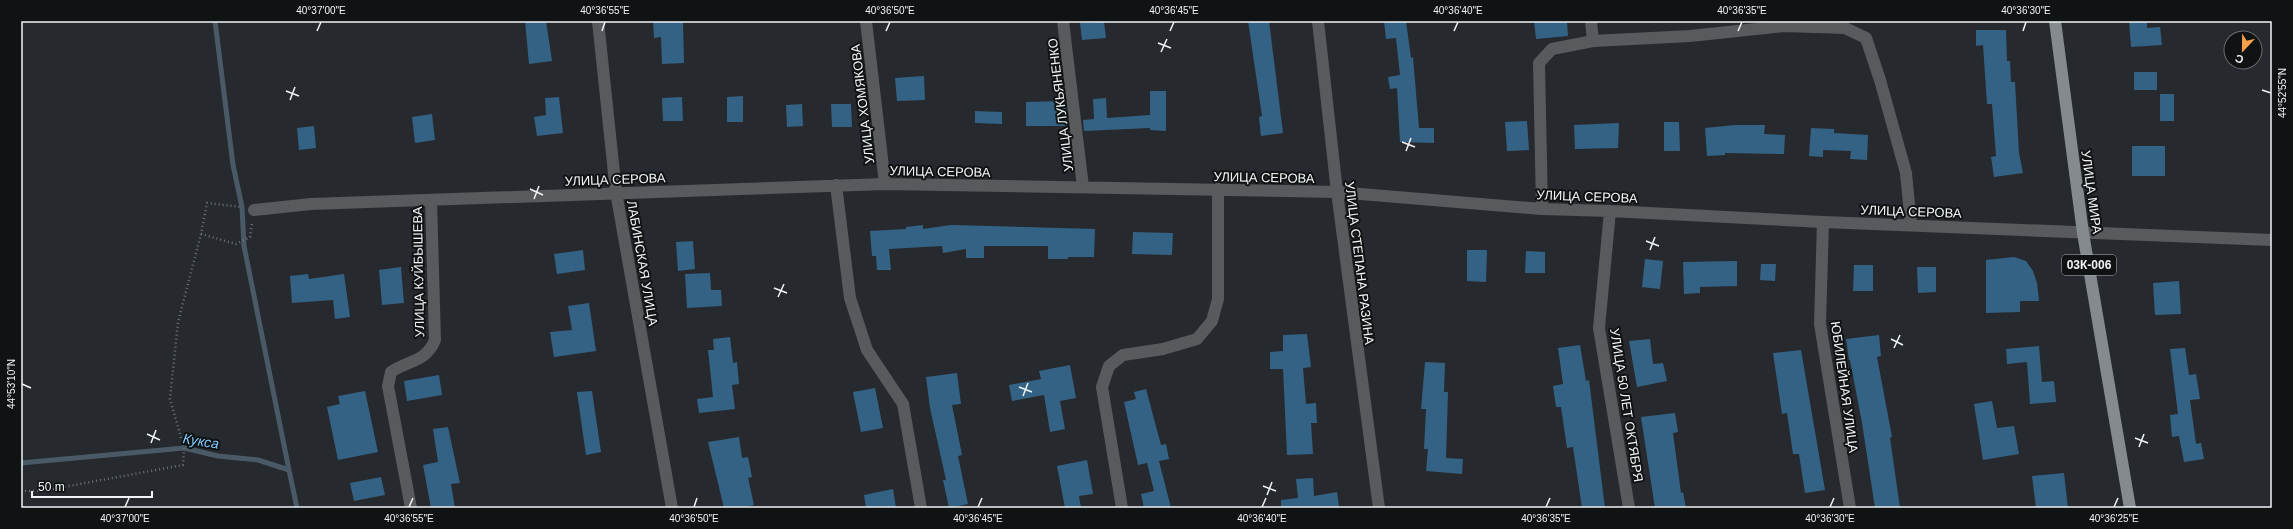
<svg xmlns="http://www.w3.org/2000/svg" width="2293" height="529" viewBox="0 0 2293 529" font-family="Arial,sans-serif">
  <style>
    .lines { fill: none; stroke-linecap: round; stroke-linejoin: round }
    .stream { stroke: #495a66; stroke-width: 5 }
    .building { fill: #346284 }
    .path { stroke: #6e7276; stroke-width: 2.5; stroke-dasharray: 1 3; stroke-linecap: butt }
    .minor { stroke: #585a5d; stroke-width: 12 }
    .major { stroke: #858a8e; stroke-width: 12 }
    .ticks { fill: none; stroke: #f1f5f7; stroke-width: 1.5 }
    .labels { text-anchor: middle; stroke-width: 4; stroke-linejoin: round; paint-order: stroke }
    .shield { fill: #101314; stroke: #aeb1b3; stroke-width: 1 }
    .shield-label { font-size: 12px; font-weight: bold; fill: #f1f5f7 }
    .street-label { font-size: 13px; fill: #f1f5f7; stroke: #101314 }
    .water-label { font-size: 14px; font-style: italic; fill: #81c8fe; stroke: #101314 }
    .neatline { fill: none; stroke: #f1f5f7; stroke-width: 1.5 }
    .ticks-label { font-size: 10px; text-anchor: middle; fill: #f1f5f7 }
  </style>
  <rect width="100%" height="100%" fill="#262a2e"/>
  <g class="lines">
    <path class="stream" d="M215 21 233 165 242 207 244 246 289 470
      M21 463 184 448 218 456 258 460 289 470 297 508"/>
  </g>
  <path class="building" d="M525 21H546L552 61 529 64Z
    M653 21H683L684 63 662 64 661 37 654 38Z
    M1104 21 1106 38 1082 40 1080 23Z
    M1248 21H1269L1283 133 1261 136 1259 117 1262 116Z
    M1384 21H1406L1411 58 1413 57 1419 128H1434V143L1400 142 1397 88 1390 89 1388 77 1400 75 1396 38 1386 39Z
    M1534 21H1567L1568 36 1536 39Z
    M2129 21H2147V28L2160 27 2162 45 2131 47Z
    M1976 30H2006L2007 61H2010L2011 82H2015L2019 153 2023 173 1994 177 1991 157 1996 156 1992 104H1987L1983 45 1976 46Z
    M2134 72H2157V90H2134Z
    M924 76 925 100 897 101 895 78Z
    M1150 91H1166V131L1150 130V128L1084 131 1083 120 1094 119 1093 99 1106 98 1107 118 1150 115Z
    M2160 94H2174V121H2160Z
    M743 96V122H727V97Z
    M559 97 563 133 537 136 534 117 546 115 545 98Z
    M682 97 683 121H663L662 98Z
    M1065 101 1067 126H1026V102Z
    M802 104 803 126 787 127 786 105Z
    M831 104H851L852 127H832Z
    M975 111 1002 112V124L975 123Z
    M432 114 435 140 415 143 412 117Z
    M1527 121 1529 150 1507 151 1505 122Z
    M1664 122H1679L1680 151H1664Z
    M1619 123 1618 148 1575 149 1574 125Z
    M1735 125H1765L1764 134 1785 135 1784 154 1725 153V155L1707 156 1705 128Z
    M314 126 316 148 299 150 297 128Z
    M1811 128 1834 129V133L1868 135 1867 160 1850 159 1851 151 1823 150V157L1809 156Z
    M2132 146H2165V176H2132Z
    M923 225V229L951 225 1095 229 1094 257H1068V259H1048V246H984V258H966V249L943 253 942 246 889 249 891 270H877L876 256H872L870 231 906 229V227Z
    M1133 232 1173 233 1172 255 1132 254Z
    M693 241 695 269 678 271 676 242Z
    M583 250 585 270 557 274 554 254Z
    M1467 250H1487L1486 282 1467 281Z
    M1526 251 1545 252V273H1525Z
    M2014 257 2026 261 2033 271 2037 283 2039 301H2020V312L1986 313V260Z
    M1645 259 1663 261 1660 289 1642 287Z
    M1737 261V286L1700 287V293L1684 294 1683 262Z
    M1761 264H1776L1775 281 1760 280Z
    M1854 265H1873V291H1853Z
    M401 267 404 303 382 305 379 270Z
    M1917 267H1936V292L1918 293Z
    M710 273 711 290H721L722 306 687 308 685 274Z
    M308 274 309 279 344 274 350 317 335 319 333 300 292 303 290 276Z
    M2179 281 2181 314 2155 315 2153 283Z
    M589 303 596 351 554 357 550 332 572 330 568 306Z
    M1307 334 1311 367 1303 368 1306 404 1316 403 1317 423H1311L1313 454 1287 455 1283 369H1270V352L1283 351V335Z
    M1879 335 1881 356 1877 357 1892 437 1890 438 1900 508H1875L1862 423 1850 360H1849L1846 339Z
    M730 337 733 363 737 362 739 384 732 385 735 409 699 413 697 399 713 397 708 350H714L713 339Z
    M1650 339 1653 364 1663 363 1667 381 1637 387 1629 341Z
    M1580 345 1586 381 1589 380 1605 508H1582L1573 447 1567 448 1561 407H1556L1553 386 1563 384 1558 348Z
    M2039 346 2042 382 2054 381 2056 402 2030 404 2027 362 2007 364 2006 349Z
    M2185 348 2189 375 2196 374 2200 399 2190 400 2196 444 2201 443 2204 459 2184 462 2179 436 2172 437 2170 415 2178 414 2170 349Z
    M1801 350 1825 490 1805 493 1799 454H1793L1787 413 1782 414 1773 353Z
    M1425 362 1445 363 1444 392H1448L1446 458 1463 459 1462 474 1426 471 1428 449H1424L1426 409H1421Z
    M1070 365 1076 398 1060 401 1065 429 1050 432 1044 395 1012 401 1009 385 1041 379 1039 371Z
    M957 373 961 404 952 405 962 455 958 456 968 504 949 508 943 480H946L930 408 926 377Z
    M439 375 442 395 407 401 404 381Z
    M875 388 883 428 861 432 853 392Z
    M1146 389 1161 445 1166 444 1169 459 1159 461 1171 508H1144L1141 494 1154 491 1147 463 1138 465 1124 402 1136 399 1134 392Z
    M365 391 378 452 338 460 327 407 340 404 338 396Z
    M592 391 601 452 586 455 577 392Z
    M1992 401 1997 428 2014 426 2019 454 1983 460 1974 404Z
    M1675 413 1678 432 1673 433 1681 493 1683 492 1686 508H1655L1641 417Z
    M448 427 460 483 451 484 455 508H431L423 465 438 462 433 429Z
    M739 437 742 458 748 457 752 477 748 478 754 505 740 508H724L708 442Z
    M1087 460 1093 494 1079 496 1081 508H1065L1057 466Z
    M2064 473 2068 508H2036L2032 476Z
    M381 477 385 495 354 501 350 483Z
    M1313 478 1314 496 1337 492 1339 506 1322 508H1281V500L1298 498 1296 479Z
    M893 489 896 508H866L864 495Z"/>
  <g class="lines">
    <path class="path" d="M201 234 236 244 250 237 252 223
      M21 491H42L183 465 184 448 170 399 178 322 201 234 207 203 241 207"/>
    <path class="minor" d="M598 21 616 192 672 508
      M866 21 885 184
      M1063 21 1083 187
      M1318 21 1337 192 1379 508
      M1591 21 1593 41
      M836 185 850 298 867 350 903 404 921 508
      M1542 209 1539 63 1552 49 1593 41 1690 36 1784 26 1845 28 1866 38 1880 80 1906 173 1911 225
      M254 210 311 204 885 184 1337 192 1542 209 1610 211 1823 222 2272 240
      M1610 211 1599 328 1629 508
      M1823 222 1820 324 1850 508
      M411 508 388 386 391 372C409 360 426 362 435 340L431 200
      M1122 508 1102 387 1109 366 1123 355 1163 349 1197 339 1212 321 1218 299V189"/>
    <path class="major" d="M2055 21 2083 233 2130 508"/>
  </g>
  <path class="ticks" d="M317 31 321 22M602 31 605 22M886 31 890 22M1170 31 1174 22M1454 31 1458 22M1738 31 1742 22M2023 31 2026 22M1158 43 1171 48M1161 52 1167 39M2262 90 2271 93M286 91 299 96M290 100 295 87M1402 142 1415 147M1406 151 1411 138M530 189 543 195M534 199 539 186M1646 241 1659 246M1650 250 1655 237M774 288 787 293M778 297 784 284M1891 339 1903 345M1894 348 1900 335M22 384 31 388M1019 387 1032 392M1023 396 1028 383M147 434 160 440M2135 438 2148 443M151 443 156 430M2139 447 2144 434M1263 486 1276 491M1267 495 1272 482M125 507 129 498M409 507 413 498M694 507 697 498M978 507 982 498M1262 507 1266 498M1546 507 1550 498M1830 507 1834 498M2114 507 2118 498"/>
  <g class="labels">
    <rect class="shield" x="2062" y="255" width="54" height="20" rx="3"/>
    <g class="shield-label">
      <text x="2089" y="269">03К-006</text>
    </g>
    <g class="street-label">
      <text transform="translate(862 104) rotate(-97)" y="5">УЛИЦА ХОМЯКОВА</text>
      <text transform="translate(1060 105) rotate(-97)" y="5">УЛИЦА ЛУКЬЯНЕНКО</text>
      <text transform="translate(940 171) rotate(1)" y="5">УЛИЦА СЕРОВА</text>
      <text transform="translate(1264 177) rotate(1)" y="5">УЛИЦА СЕРОВА</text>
      <text transform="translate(615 179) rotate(-2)" y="5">УЛИЦА СЕРОВА</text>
      <text transform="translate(2092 192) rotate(82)" y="5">УЛИЦА МИРА</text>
      <text transform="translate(1587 196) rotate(2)" y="5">УЛИЦА СЕРОВА</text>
      <text transform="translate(1911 211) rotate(2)" y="5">УЛИЦА СЕРОВА</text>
      <text transform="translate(643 263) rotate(80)" y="5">ЛАБИНСКАЯ УЛИЦА</text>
      <text transform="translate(1360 263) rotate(83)" y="5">УЛИЦА СТЕПАНА РАЗИНА</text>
      <text transform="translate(418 272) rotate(-91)" y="5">УЛИЦА КУЙБЫШЕВА</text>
      <text transform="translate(1845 387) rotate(82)" y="5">ЮБИЛЕЙНАЯ УЛИЦА</text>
      <text transform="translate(1627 405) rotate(81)" y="5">УЛИЦА 50 ЛЕТ ОКТЯБРЯ</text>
    </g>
    <g class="water-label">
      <text transform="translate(201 441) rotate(9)" y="5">Кукса</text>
    </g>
  </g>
  <rect width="2293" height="529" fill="none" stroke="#101314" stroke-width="44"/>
  <g transform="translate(2243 50) rotate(202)"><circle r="19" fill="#101314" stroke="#6a6d6f"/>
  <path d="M0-3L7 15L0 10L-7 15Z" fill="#f8a14a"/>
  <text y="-6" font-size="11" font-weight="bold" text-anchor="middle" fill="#f1f5f7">С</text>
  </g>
  <path d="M32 491v6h120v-6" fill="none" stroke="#f1f5f7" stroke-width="2"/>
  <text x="38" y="491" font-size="12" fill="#f1f5f7" stroke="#101314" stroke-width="3" paint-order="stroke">50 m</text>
  <rect x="22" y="22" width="2249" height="485" class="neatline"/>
  <g class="ticks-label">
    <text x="321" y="14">40°37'00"E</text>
    <text x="605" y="14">40°36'55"E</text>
    <text x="890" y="14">40°36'50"E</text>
    <text x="1174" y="14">40°36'45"E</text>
    <text x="1458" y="14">40°36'40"E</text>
    <text x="1742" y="14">40°36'35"E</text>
    <text x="2026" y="14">40°36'30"E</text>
    <text transform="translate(2282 93) rotate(-90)" y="4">44°52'55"N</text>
    <text transform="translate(11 384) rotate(-90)" y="4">44°53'10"N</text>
    <text x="125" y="522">40°37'00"E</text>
    <text x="409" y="522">40°36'55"E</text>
    <text x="694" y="522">40°36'50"E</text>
    <text x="978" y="522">40°36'45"E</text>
    <text x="1262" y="522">40°36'40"E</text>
    <text x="1546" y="522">40°36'35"E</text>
    <text x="1830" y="522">40°36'30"E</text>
    <text x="2114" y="522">40°36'25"E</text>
  </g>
</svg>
